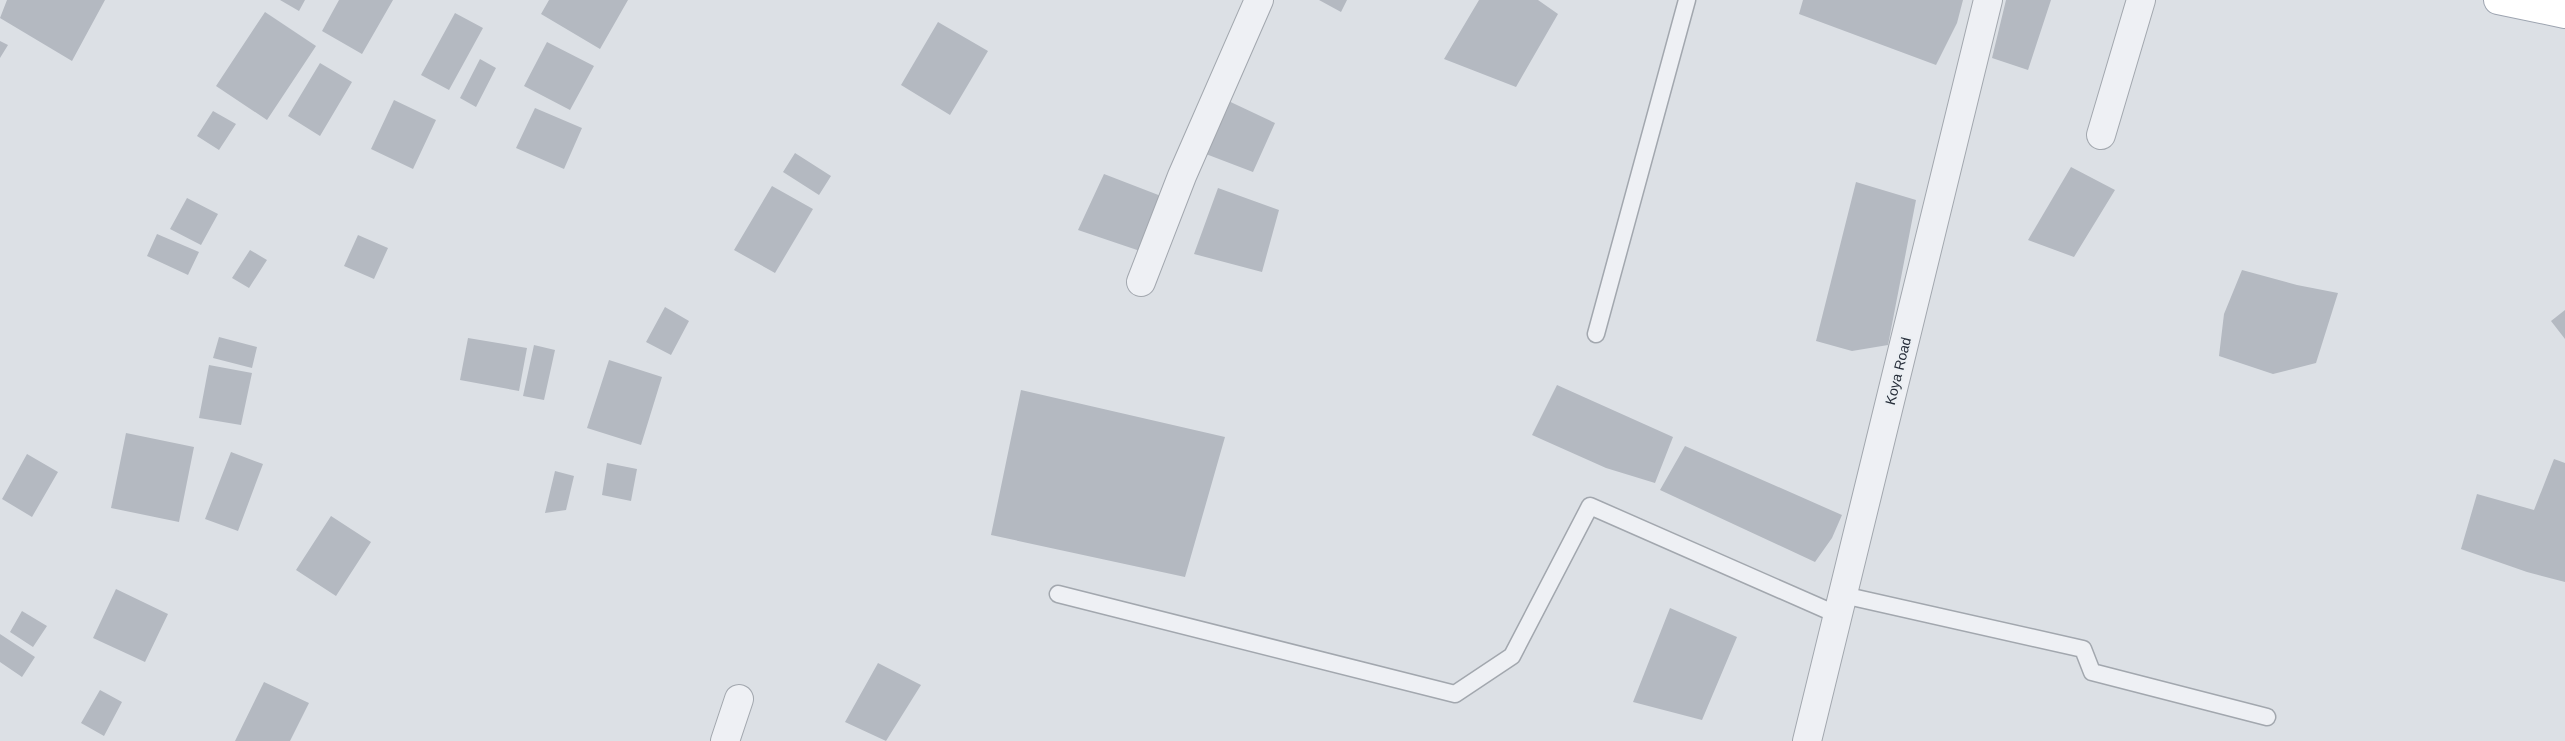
<svg xmlns="http://www.w3.org/2000/svg" width="2565" height="741" viewBox="0 0 2565 741" font-family="Arial,sans-serif">
  <style>
    .building { fill: #b4b9c1 }
    .lines { fill: none; stroke-linecap: round; stroke-linejoin: round }
    .lane-casing { stroke: #a2a7ae; stroke-width: 19 }
    .street-casing { stroke: #a2a7ae; stroke-width: 30 }
    .primary-casing { stroke: #9da4b0; stroke-width: 30 }
    .lane { stroke: #eef0f4; stroke-width: 16 }
    .street { stroke: #eef0f4; stroke-width: 28 }
    .primary { stroke: #fff; stroke-width: 28 }
    .labels { text-anchor: middle; stroke-width: 4; stroke-linejoin: round; paint-order: stroke }
    .street-label { font-size: 14px; fill: #272e3a; stroke: #ebeff3 }
  </style>
  <rect width="100%" height="100%" fill="#dce0e5"/>
  <path class="building" d="M7 0H105L72 61 0 18Z
    M280 0H305L299 11Z
    M339 0H393L362 54 322 31Z
    M549 0H628L600 49 541 14Z
    M1319 0H1347L1341 12Z
    M1479 0H1538L1558 14 1516 87 1444 59Z
    M1803 0H1963L1957 23 1936 65 1799 14Z
    M2006 0H2051L2028 70 1992 58Z
    M265 12 316 46 267 120 216 86Z
    M455 13 483 28 449 90 421 75Z
    M938 22 988 51 950 115 901 85Z
    M0 41 8 45 0 58Z
    M547 42 594 66 570 110 524 86Z
    M480 59 496 68 476 107 460 98Z
    M320 63 352 82 320 136 288 116Z
    M1220 97 1275 123 1253 172 1198 151Z
    M394 100 436 120 413 169 371 149Z
    M535 108 582 128 564 169 516 148Z
    M213 111 236 124 219 150 197 136Z
    M795 153 831 176 819 195 783 172Z
    M2071 167 2115 190 2074 257 2028 240Z
    M1104 174 1161 196 1143 252 1078 230Z
    M1856 182 1916 200 1888 345 1852 351 1816 341Z
    M772 186 813 209 775 273 734 250Z
    M1218 188 1279 210 1262 272 1194 254Z
    M187 198 218 214 201 245 170 229Z
    M157 234 199 252 188 275 147 256Z
    M358 235 388 248 374 279 344 266Z
    M250 250 267 260 249 288 232 278Z
    M2242 270 2297 285 2338 293 2316 363 2273 374 2219 356 2224 314Z
    M665 307 689 321 671 355 646 342Z
    M2565 310V339L2551 321Z
    M219 337 257 347 252 368 213 358Z
    M468 338 527 348 519 391 460 380Z
    M534 345 555 350 544 400 523 396Z
    M609 360 662 377 641 445 587 428Z
    M209 365 252 373 241 425 199 418Z
    M1557 385 1673 437 1655 483 1606 468 1532 435Z
    M1021 390 1225 437 1185 577 991 535Z
    M126 433 194 447 179 522 111 508Z
    M1685 446 1842 515 1832 538 1815 562 1660 490Z
    M231 452 263 464 238 531 205 519Z
    M27 454 58 472 32 517 2 499Z
    M2554 459 2565 463V582L2527 572 2461 549 2477 494 2534 510Z
    M607 463 637 469 631 501 602 495Z
    M555 471 574 476 566 510 545 513Z
    M331 516 371 542 336 596 296 570Z
    M116 589 168 614 145 662 93 638Z
    M1670 608 1737 637 1702 720 1633 702Z
    M22 611 47 626 33 647 10 632Z
    M0 634 35 657 22 677 0 662Z
    M878 663 921 685 886 741 845 722Z
    M264 682 309 703 290 741H235Z
    M100 690 122 702 104 736 81 723Z"/>
  <g class="lines">
    <defs>
      <path id="lane" d="M1596 334 1687 0
        M1058 594 1455 694 1512 656 1590 506 1838 615
        M1843 595 2083 649 2092 672 2267 717"/>
      <path id="street" d="M2101 135 2141 0
        M1141 282 1182 176 1259 0
        M725 741 739 699
        M1807 741 1988 0"/>
      <path id="primary" d="M2498 0 2565 14"/>
    </defs>
    <use href="#lane" class="lane-casing"/>
    <use href="#street" class="street-casing"/>
    <use href="#primary" class="primary-casing"/>
    <use href="#lane" class="lane"/>
    <use href="#street" class="street"/>
    <use href="#primary" class="primary"/>
  </g>
  <g class="labels">
    <g class="street-label">
      <text transform="translate(1898 371) rotate(-76)" y="5">Koya Road</text>
    </g>
  </g>
</svg>
